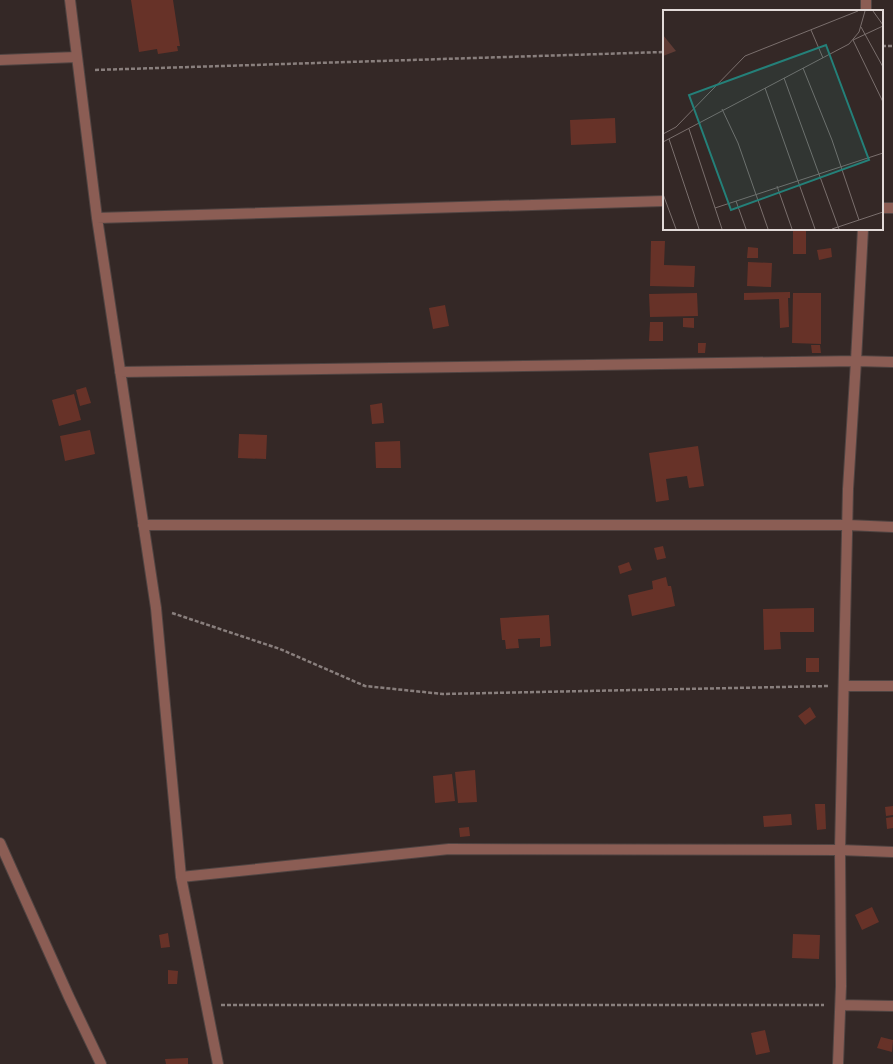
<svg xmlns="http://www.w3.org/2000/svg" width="893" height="1064" viewBox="0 0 893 1064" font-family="'Varela Round',sans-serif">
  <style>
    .building { fill: #673228 }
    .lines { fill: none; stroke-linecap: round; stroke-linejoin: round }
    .minor-casing { stroke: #504442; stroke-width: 12 }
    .path { stroke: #897f7d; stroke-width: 2.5; stroke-dasharray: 4 2; stroke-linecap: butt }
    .minor { stroke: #8b5d54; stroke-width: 10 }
    .inset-road { fill: none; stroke: #7a6f6d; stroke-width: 1 }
    .view { fill: #248079; fill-opacity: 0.15; stroke: #248079; stroke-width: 2 }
    .inset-edge { fill: none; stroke: #e2dad8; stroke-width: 2 }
  </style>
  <rect width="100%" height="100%" fill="#342826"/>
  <path class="building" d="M131 0H173L180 46H177L178 51 158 54 157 49 139 52Z
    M615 118 616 143 571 145 570 120Z
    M793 229H806V254H793Z
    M651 241H665L664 265 695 266 694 287 650 286Z
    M748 247 758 248V258H747Z
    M831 248 832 257 819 260 817 250Z
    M748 262 772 263 771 287 747 286Z
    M790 292V298H788L789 327 780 328 779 299 744 300V293Z
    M697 293 698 316 650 317 649 294Z
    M793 293H821V344L792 343Z
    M445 305 449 326 433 329 429 308Z
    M683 318H694V328L683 327Z
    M650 322H663V341H649Z
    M698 343H706L705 353H698Z
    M811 345H820L821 353H812Z
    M86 387 91 403 80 406 76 390Z
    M74 394 81 420 59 426 52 400Z
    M382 403 384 423 372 424 370 405Z
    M90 430 95 454 65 461 60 436Z
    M239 434 267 435 266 459 238 458Z
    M400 441 401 468H376L375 442Z
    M698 446 704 486 689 488 687 476 666 479 669 500 656 502 649 453Z
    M663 546 666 558 657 560 654 548Z
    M629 562 632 570 620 574 618 566Z
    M666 577 668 586H671L675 606 632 616 628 595 653 589 652 581Z
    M814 608V632H780L781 649 764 650 763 609Z
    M549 615 551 646 540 647V638L518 639 519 648 506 649 505 640H502L500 618Z
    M806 658H819V672H806Z
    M810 707 816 717 805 725 798 716Z
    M475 770 477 802 458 803 455 772Z
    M452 774 455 801 435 803 433 776Z
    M815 804H825L826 829 817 830Z
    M893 806V815L886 816 885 807Z
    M791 814 792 825 764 827 763 816Z
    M893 817V828L887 829 886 818Z
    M469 827 470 836 460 837 459 828Z
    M872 907 879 922 862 930 855 915Z
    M168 933 170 947 161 948 159 935Z
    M793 934 820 935 819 959 792 958Z
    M168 970 178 971 177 984H168Z
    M765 1030 770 1052 756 1055 751 1033Z
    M881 1037 893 1040 892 1052 877 1048Z
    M188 1058V1064H166L165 1059Z"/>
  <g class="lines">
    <defs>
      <path id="minor" d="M70 0 97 218 156 608 181 877 218 1064
        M866 11V0
        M0 60 77 57
        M882 208H893
        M97 218 664 201
        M120 372 856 361 893 362
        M143 525H847L893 527
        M844 686H893
        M0 843 69 997 101 1064
        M181 877 449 849 840 850 893 852
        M841 1005 893 1006
        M838 1064 841 986 840 850 848 489 856 361 863 229"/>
    </defs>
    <use href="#minor" class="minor-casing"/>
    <path class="path" d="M882 46H893
      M95 70 664 52
      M172 613 280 649 365 686 443 694 829 686
      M221 1005H824"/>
    <use href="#minor" class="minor"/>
  </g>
  <g transform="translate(663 10)">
    <rect width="220" height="220" fill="#342826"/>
    <path d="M0 25 13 41 0 46Z" fill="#603c35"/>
    <path class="inset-road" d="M210 1 220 15M220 16 190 30 220 92M198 17 220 57M148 20 160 48M140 58 169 130 196 210M121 68 176 219M102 78 152 219M59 99 75 133 105 219M26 119 59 219M0 124 13 117 82 46 195 1M6 129 36 219M0 132 186 34 196 22 202 1M114 176 129 219M0 184 13 219M73 191 83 219M52 198 220 143M169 219 220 202"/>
    <path class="view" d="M163 35 206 150 68 200 26 85Z"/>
    <rect width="220" height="220" class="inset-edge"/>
  </g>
</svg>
